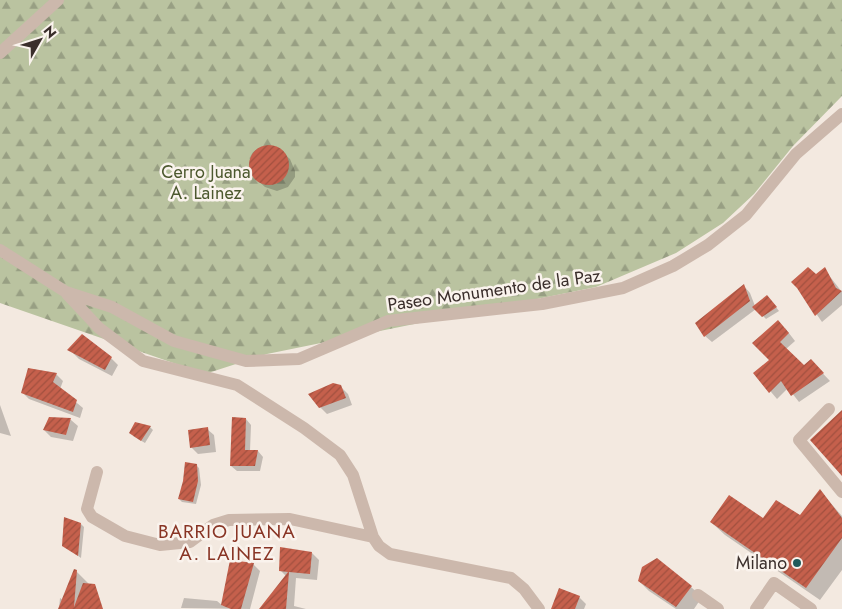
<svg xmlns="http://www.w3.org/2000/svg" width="842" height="609" viewBox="0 0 842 609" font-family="Jost,sans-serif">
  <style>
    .forest { fill: url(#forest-firs) }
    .shadow { fill: #0003 }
    .building { fill: url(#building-hatch) }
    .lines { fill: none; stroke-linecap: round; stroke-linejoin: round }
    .minor { stroke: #ccb8ac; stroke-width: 12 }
    .poi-dot { fill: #205b5b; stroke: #faf3ed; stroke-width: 2 }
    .labels { text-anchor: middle; stroke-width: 5; stroke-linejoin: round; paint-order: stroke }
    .park-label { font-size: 18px; fill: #4c582e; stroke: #faf3ed }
    .street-label { font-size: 18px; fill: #3a2e2b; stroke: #faf3ed }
    .poi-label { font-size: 18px; fill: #3a2e2b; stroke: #faf3ed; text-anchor: end }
    .neighbourhood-label { font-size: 19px; letter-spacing: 1px; fill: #883424; stroke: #faf3ed }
  </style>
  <defs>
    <pattern id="forest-firs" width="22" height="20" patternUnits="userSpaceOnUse" patternTransform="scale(1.25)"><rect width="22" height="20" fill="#bac3a0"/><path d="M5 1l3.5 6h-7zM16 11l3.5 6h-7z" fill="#989f83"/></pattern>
    <pattern id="building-hatch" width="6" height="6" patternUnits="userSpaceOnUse" patternTransform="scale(1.25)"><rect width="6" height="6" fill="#c5604c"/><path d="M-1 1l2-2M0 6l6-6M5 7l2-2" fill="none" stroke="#a1503f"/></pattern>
  </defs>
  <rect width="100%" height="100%" fill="#f3e9e0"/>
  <path class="forest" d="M0 0H842V96L793 146 754 194 723 223 676 253 596 287 267 354 205 374 0 303Z"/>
  <path class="shadow" d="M265 146 277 148 290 159 295 171V177L288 187 277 191 265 187 253 176 250 164 255 152Z
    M824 269 842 292V305L822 322 799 289Z
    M744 286 750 293 755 306 772 302 779 311 766 319 756 309 712 342 705 336Z
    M785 328 795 341 786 349 804 366 811 361 830 381 799 402 788 388 777 399 755 373 771 360Z
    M72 352 111 358 118 365 112 376 79 359Z
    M56 374 63 381 60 389 83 408 80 418 29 399 22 392Z
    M341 387 348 394 352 405 327 414 320 407Z
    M0 405 11 436 0 433Z
    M50 418 71 420 78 426 73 441 51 437 44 430Z
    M246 419 251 425 250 451H258L263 457 260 471H237L231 466Z
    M150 427 153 430 145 443 133 436Z
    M207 429 214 435 216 452 198 454 191 447Z
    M196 465 199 468 201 485 196 504 182 502 179 499Z
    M820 491 842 516V570L820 600 725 535 711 522 801 516Z
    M81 524 84 527 81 558 64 546Z
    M312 553 319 560 317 580 296 578 294 606 306 609H260L286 576 280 570Z
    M231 562 253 564 260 571 250 609 181 608 184 598 217 601 223 606Z
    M76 571 89 584 87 609H59L60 598 63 600Z
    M639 581 691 587 702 597 694 609H676L649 591Z
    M579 597 586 604 584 609H552Z"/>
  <path class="building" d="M249 165a20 20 0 1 1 40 0a20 20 0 1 1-40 0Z
    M808 267 816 274 825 267 836 288 842 291 815 316 797 288 791 282Z
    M744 284 750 301 704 337 695 323Z
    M767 295 777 307 762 317 752 307Z
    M778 320 789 333 780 342 804 365 811 359 824 373 791 396 781 381 769 393 753 373 769 360 752 343Z
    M82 334 112 357 105 370 67 350Z
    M28 368 57 373 53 382 77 400 73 412 21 393Z
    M333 383 341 385 346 398 319 408 308 394Z
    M842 410V476L810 440Z
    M49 417 71 418 66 435 43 430Z
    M232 417 246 418 245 450H258L255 466H230Z
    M135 422 151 426 141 441 129 433Z
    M208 427 210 445 190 448 188 430Z
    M185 462 197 464 198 481 193 502 178 499 183 481Z
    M820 489 842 518V538L806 588 710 522 729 495 763 518 776 500 800 515Z
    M64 517 81 523 78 556 62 546Z
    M280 547 312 552 310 574 289 572 286 609H259L288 572 279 571Z
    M657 558 692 586 676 607 638 581 642 567Z
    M230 560 254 563 241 609H231L221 605Z
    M74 569 77 570 74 607 83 583 95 584 103 609H58Z
    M559 588 580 596 575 609H551Z"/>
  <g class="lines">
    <path class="minor" d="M0 53 58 0
      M0 250 66 292 112 307 174 341 246 361 299 359 388 321 542 304 623 288 673 266 708 245 746 215 796 154 842 114
      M67 294 99 328 143 361 237 385 304 428 340 455 353 475 373 537 379 546 390 554 511 578 524 589 539 609
      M829 409 799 440 842 492
      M97 472 87 509 92 517 125 536 160 545 190 542 213 525 229 520 290 519 373 537
      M698 595 718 609
      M756 609 774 583 811 609"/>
  </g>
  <circle class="poi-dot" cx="797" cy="563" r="5"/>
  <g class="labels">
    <g class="park-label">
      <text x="206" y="178">Cerro Juana<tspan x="206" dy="21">A. Lainez</tspan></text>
    </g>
    <g class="street-label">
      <text transform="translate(494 290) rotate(-8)" y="6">Paseo Monumento de la Paz</text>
    </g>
    <g class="poi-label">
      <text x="787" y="569">Milano</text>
    </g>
    <g class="neighbourhood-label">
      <text x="227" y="538">BARRIO JUANA<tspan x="227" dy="22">A. LAINEZ</tspan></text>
    </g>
  </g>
  <g transform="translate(40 40) rotate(51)" stroke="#faf3ed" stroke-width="4" paint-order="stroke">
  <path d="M0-4L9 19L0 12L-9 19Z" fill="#3a2e2b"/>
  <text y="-8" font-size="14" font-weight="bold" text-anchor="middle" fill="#3a2e2b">N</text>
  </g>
</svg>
